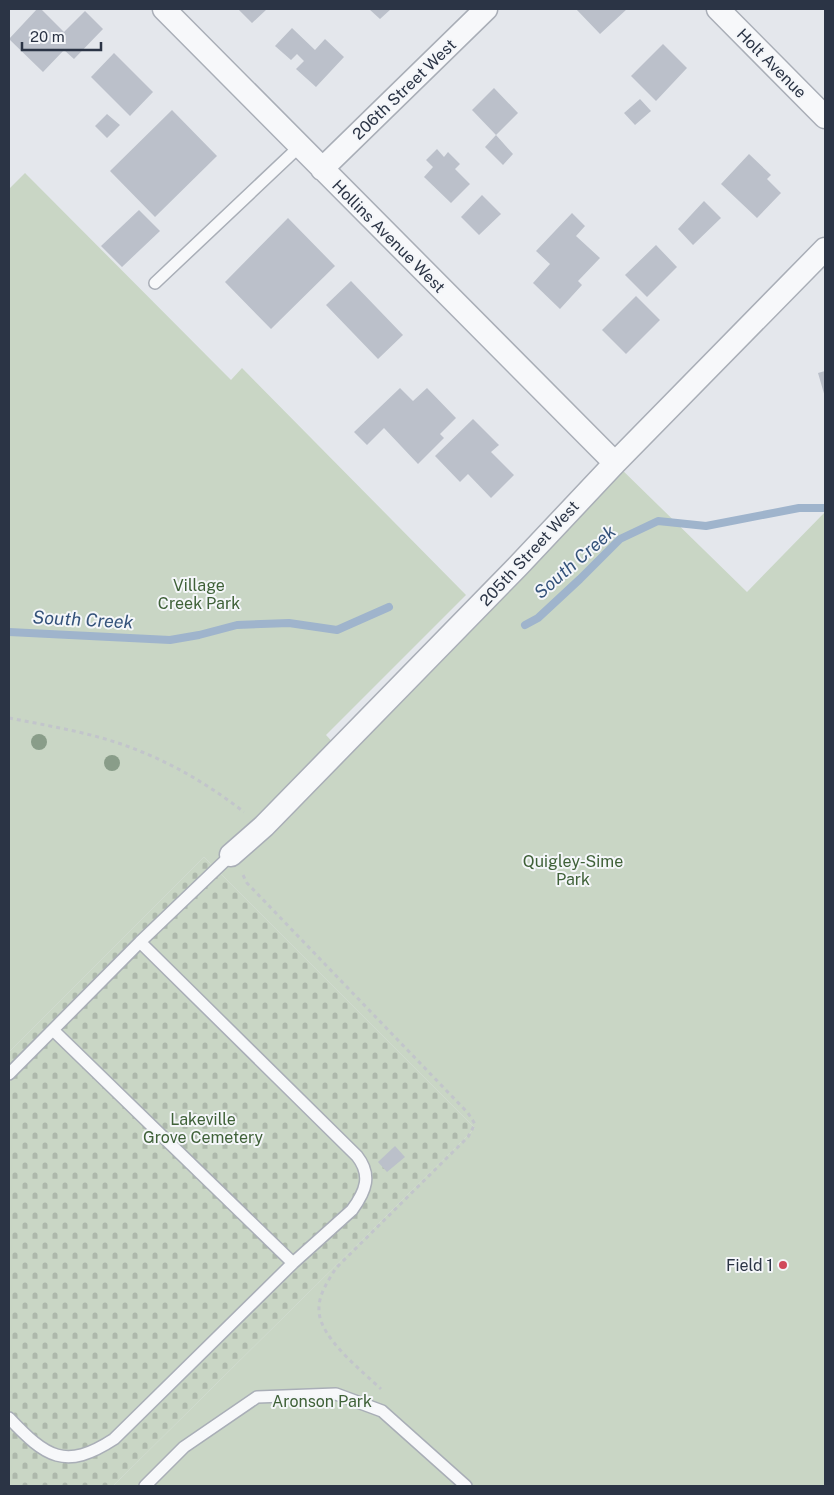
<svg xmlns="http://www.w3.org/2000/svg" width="834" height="1495" viewBox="0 0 834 1495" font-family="'Public Sans',sans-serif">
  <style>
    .cemetery { fill: url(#cemetery-stones) }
    .green { fill: #c9d6c5 }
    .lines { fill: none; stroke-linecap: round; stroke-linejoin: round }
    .stream { stroke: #9fb4cc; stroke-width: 8 }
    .building { fill: #bbc0ca }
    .lane-casing { stroke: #a9aeb7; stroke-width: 14 }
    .street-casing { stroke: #a9aeb7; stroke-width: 25 }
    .path { stroke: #c2c5cb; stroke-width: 3; stroke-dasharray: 4 4; stroke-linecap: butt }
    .lane { stroke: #f7f8fa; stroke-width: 11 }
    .street { stroke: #f7f8fa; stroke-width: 22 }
    .tree { fill: #899d89 }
    .poi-dot { fill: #d1495b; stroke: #f4f6f9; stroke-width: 2 }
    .labels { text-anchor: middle; stroke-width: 4; stroke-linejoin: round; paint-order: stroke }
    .street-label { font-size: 16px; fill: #2b3445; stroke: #f4f6f9 }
    .park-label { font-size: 16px; fill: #3f6138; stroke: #f4f6f9 }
    .poi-label { font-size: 16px; fill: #2b3445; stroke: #f4f6f9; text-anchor: end }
    .water-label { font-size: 18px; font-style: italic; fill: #34527a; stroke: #f4f6f9 }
  </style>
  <defs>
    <pattern id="cemetery-stones" width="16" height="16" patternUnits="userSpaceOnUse" patternTransform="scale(1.25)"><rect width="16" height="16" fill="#c9d6c5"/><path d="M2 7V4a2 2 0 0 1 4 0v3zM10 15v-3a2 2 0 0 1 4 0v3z" fill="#adb8ab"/></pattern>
  </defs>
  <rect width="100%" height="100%" fill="#e4e7ec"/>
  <path class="cemetery" d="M204 857 475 1128 113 1486H9V1052Z"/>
  <path class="green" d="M25 173 231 380 242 368 466 595 326 735 339 749 615 463 747 592 825 512V1486H113L475 1128 204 857 9 1052V189Z"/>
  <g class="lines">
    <path class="stream" d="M525 625 538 618 580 579 620 539 658 521 706 526 799 508H825
      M9 632 170 640 199 635 237 625 289 623 337 630 389 607"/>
  </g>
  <path class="building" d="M37 9H41L64 32 85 11 103 29 74 59 64 50 43 72 9 39Z
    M238 9H267L252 23Z
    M369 9H391L380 19Z
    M576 9H627L600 34Z
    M292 28 315 50 325 39 344 57 316 87 296 69 304 61 297 54 291 60 275 46Z
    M663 44 687 68 656 101 631 76Z
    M114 53 153 92 130 116 91 77Z
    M494 88 518 113 496 135 472 110Z
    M640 99 651 111 635 125 624 113Z
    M172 110 217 156 155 217 110 171Z
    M107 114 120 125 107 138 95 126Z
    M496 135 513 154 503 165 485 147Z
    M437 149 444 157 448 152 460 164 455 169 470 184 451 203 424 177 433 167 426 160Z
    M749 154 771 175 767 179 781 193 757 218 721 184Z
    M482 195 501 214 479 235 461 217Z
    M704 201 721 218 693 245 678 229Z
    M139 210 160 231 122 267 101 246Z
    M572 213 585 226 576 236 600 258 578 281 582 285 560 309 533 283 550 264 536 251Z
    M288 218 335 266 271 329 225 282Z
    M656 245 677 267 647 297 625 275Z
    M351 281 403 335 378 359 326 305Z
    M636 296 660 320 626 354 602 330Z
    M825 371V397L818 373Z
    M400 388 413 401 427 388 456 418 440 434 444 438 418 464 384 428 367 445 354 432Z
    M473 419 499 445 491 452 514 475 491 498 468 474 460 482 435 456Z
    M395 1146 405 1157 387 1172 378 1162Z"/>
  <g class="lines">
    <defs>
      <path id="lane" d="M155 283 300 146
        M53 1030 293 1263
        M9 1074 140 942 231 855
        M9 1418C46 1457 65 1471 114 1439L293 1263 352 1210C366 1191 372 1175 357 1156L140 942
        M145 1486 184 1447 257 1397 336 1394 382 1411 466 1486"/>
      <path id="street" d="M164 9 615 463
        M718 9 825 117
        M322 169 486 9
        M231 855 264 826 518 566 615 463 825 249"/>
    </defs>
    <use href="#lane" class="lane-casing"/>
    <use href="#street" class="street-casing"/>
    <path class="path" d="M9 718C54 727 100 734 142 752 179 767 213 788 244 812
      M243 875 247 883 468 1113 475 1124 468 1137 336 1268C328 1281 318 1295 319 1311 320 1338 362 1371 381 1389"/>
    <use href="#lane" class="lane"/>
    <use href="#street" class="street"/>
  </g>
  <g class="tree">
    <circle cx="39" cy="742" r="8"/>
    <circle cx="112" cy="763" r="8"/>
  </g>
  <circle class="poi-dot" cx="783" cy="1265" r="5"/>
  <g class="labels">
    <g class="street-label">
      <text transform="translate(772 63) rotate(45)" y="6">Holt Avenue</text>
      <text transform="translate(404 89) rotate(-44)" y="6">206th Street West</text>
      <text transform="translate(389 236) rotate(45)" y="6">Hollins Avenue West</text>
      <text transform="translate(529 553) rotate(-47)" y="6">205th Street West</text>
    </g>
    <g class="park-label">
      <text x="199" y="591">Village<tspan x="199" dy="18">Creek Park</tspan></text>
      <text x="573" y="867">Quigley-Sime<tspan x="573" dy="18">Park</tspan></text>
      <text x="203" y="1125">Lakeville<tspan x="203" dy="18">Grove Cemetery</tspan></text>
      <text x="322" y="1407">Aronson Park</text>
    </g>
    <g class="poi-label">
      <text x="773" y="1271">Field 1</text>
    </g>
    <g class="water-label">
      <text transform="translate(575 562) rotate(-41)" y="6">South Creek</text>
      <text transform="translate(83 620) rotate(3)" y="6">South Creek</text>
    </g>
  </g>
  <rect width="834" height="1495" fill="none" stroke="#2b3445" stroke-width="20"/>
  <path d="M22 42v8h79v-8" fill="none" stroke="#2b3445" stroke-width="2.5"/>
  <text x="30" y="42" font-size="15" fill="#2b3445" stroke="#f4f6f9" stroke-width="4" paint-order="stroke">20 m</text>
</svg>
